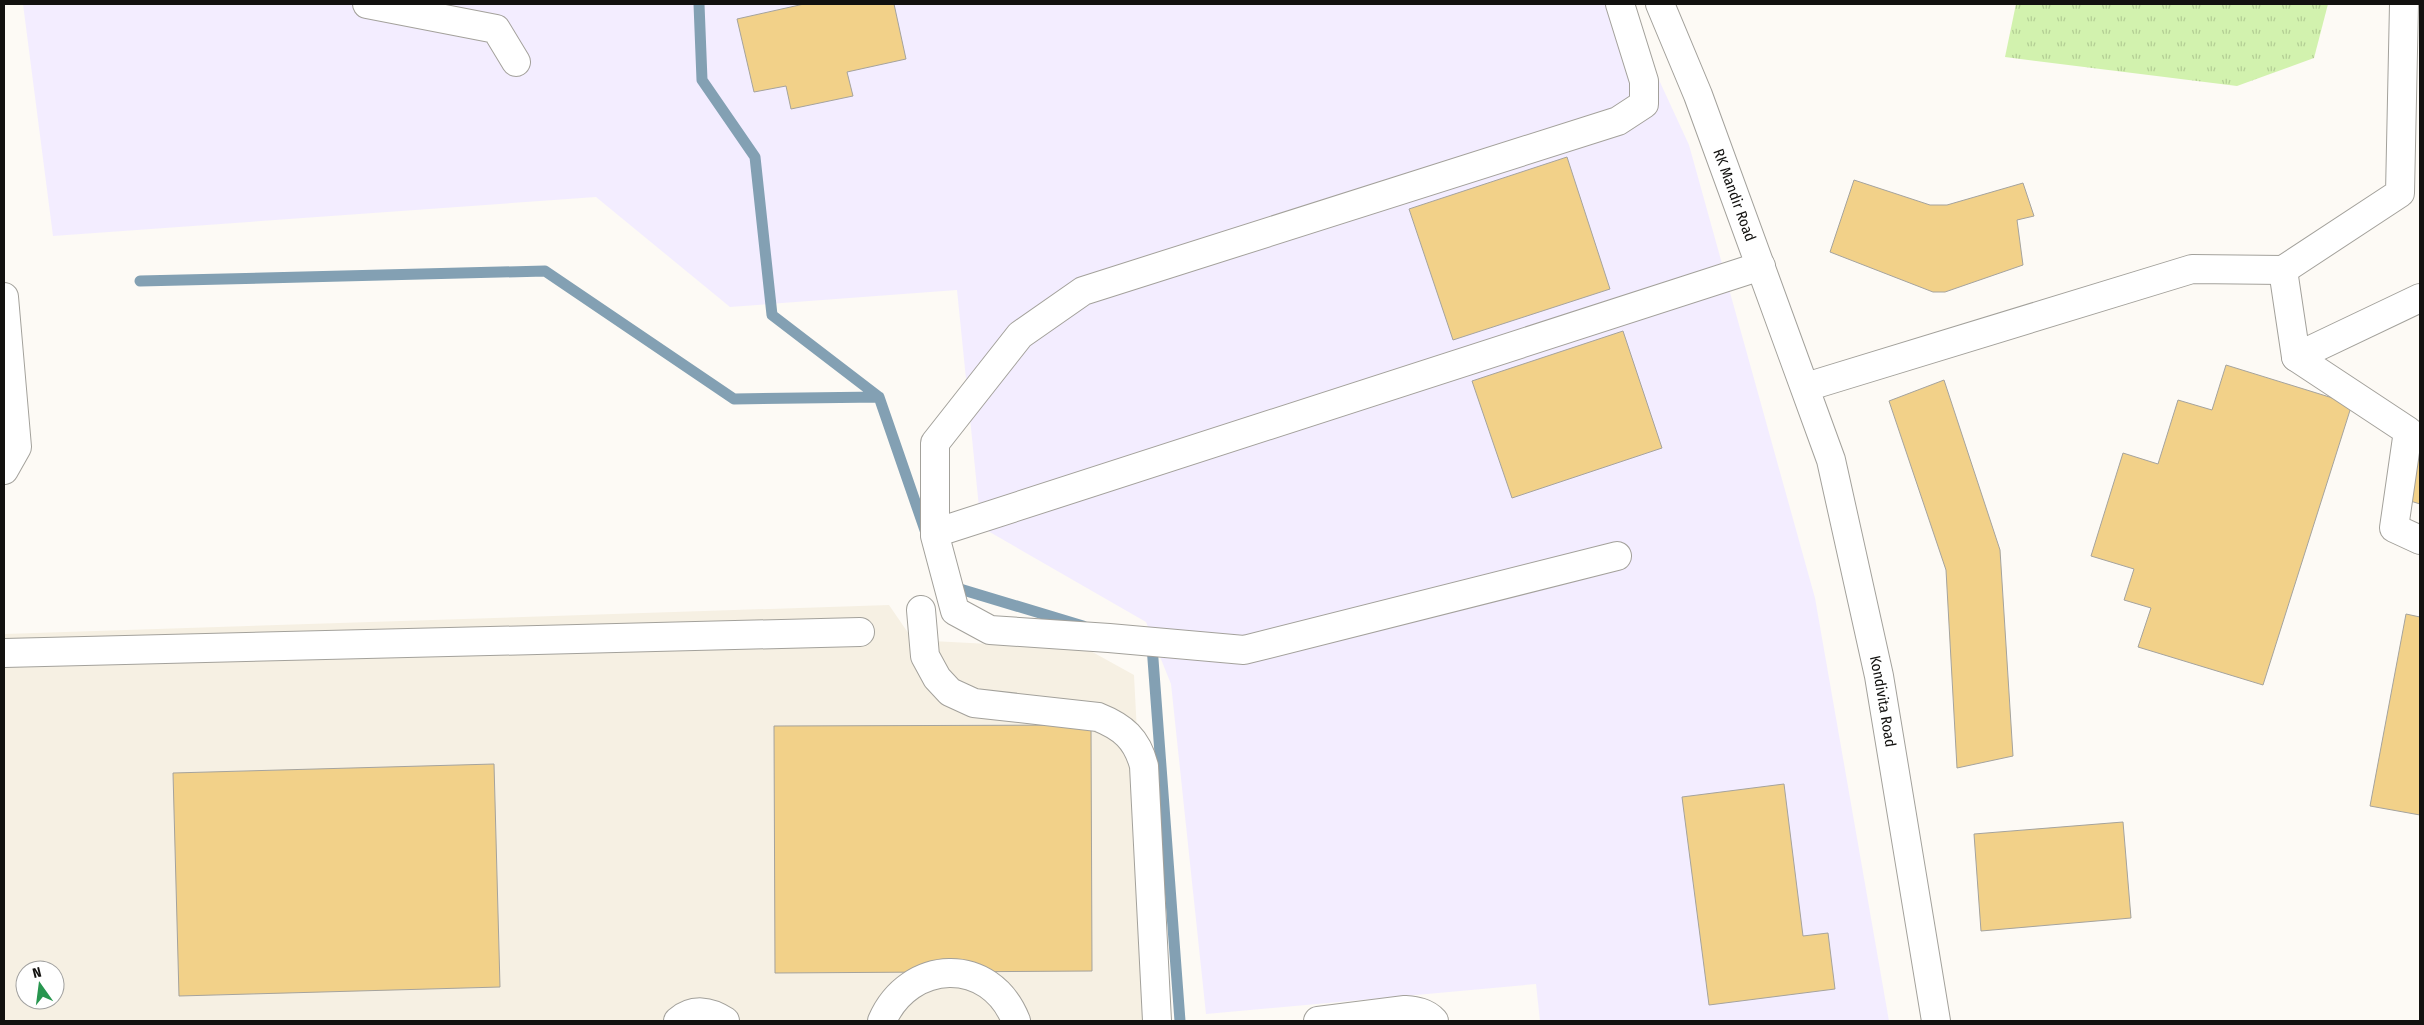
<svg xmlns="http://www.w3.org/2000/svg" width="2424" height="1025" viewBox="0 0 2424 1025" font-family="'Fira Sans Condensed',sans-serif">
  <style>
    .built { fill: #f6f0e3; fill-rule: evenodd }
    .industrial { fill: #f3edff }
    .park { fill: url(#park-tufts) }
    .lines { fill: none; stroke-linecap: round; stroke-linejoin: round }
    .stream { stroke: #83a0b3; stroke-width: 11 }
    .building { fill: #f2d189; stroke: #a5a39d }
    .minor-casing { stroke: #a3a19b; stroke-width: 30 }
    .minor { stroke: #fff; stroke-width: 28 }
    .labels { text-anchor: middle; stroke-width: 4; stroke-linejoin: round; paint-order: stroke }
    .street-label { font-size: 15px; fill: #12110f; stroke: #fff }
  </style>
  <defs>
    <pattern id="park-tufts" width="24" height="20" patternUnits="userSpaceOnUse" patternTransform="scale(1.25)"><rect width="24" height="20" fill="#d2f2ae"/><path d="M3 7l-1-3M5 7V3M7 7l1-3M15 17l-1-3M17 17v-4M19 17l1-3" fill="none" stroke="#b3ce94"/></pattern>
  </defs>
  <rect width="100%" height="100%" fill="#fdfaf5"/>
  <path class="built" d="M889 605 913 640 1087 649 1134 675 1152 1021H4V634ZM25 970H55V1000H25Z"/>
  <path class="industrial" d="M23 4H1624L1689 145 1815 598 1889 1021H1540L1536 984 1206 1014 1171 684 1146 622 981 527 957 290 730 307 596 197 53 236Z"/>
  <path class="park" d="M2016 4H2328L2314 58 2237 86 2005 57Z"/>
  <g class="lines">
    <path class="stream" d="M699 4 702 80 755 157 772 315 879 397
      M140 281 545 271 734 399 879 397 926 533
      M950 586 1083 626
      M1147 645 1152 646 1180 1021"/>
  </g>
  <path class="building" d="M804 4H894L906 59 847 72 853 96 791 109 786 86 754 92 737 19Z
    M1567 157 1610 289 1453 340 1409 209Z
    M1854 180 1930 205H1947L2023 183 2034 216 2017 220 2023 265 1945 292H1933L1830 252Z
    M1623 331 1662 448 1512 498 1472 381Z
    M2226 365 2352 404 2263 685 2138 647 2151 608 2124 600 2134 569 2091 556 2123 453 2158 464 2178 400 2212 410Z
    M1944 380 2000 550 2013 756 1957 768 1946 570 1889 401Z
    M2420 437V504L2401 498Z
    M2406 614 2420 617V815L2370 806Z
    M1091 725 1092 971 775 973 774 726Z
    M494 764 500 987 179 996 173 773Z
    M1784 784 1803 936 1828 933 1835 989 1709 1005 1682 797Z
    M2123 822 2131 918 1981 931 1974 834Z"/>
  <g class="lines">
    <defs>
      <g id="minor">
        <path d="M367 4 496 29 516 62"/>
        <path id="s1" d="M1660 4 1698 95 1831 460 1879 676 1936 1021"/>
        <path d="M2283 270 2296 357 2408 431 2394 528 2420 540"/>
        <path d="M4 297 17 447 4 470"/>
        <path d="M2296 357 2420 298"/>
        <path d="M1806 387 2192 269 2283 270 2400 193 2404 4"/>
        <path d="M935 533 1761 266"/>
        <path d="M1617 556 1244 650 1109 638 990 630 955 611 935 536V443L1020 335 1083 291 1618 121 1644 104V81L1620 4"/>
        <path d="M921 610 925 656 937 678 950 692 974 703 1098 717C1123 727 1137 739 1144 766L1157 1021"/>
        <path d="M4 653 860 632"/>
        <path d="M678 1021C693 1008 710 1011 725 1021"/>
        <path d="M882 1021C909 959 990 955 1016 1021"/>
        <path d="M1318 1021 1405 1010C1416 1011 1426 1012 1434 1021"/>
      </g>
    </defs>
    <use href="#minor" class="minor-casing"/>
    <use href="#minor" class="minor"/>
  </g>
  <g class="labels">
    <g class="street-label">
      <text dy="5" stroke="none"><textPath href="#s1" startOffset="205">RK Mandir Road</textPath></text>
      <text dy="5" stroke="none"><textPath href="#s1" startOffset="734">Kondivita Road</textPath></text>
    </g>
  </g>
  <rect width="2424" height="1025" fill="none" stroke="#12110f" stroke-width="10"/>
  <g transform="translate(40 985) rotate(346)"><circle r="24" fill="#ffffff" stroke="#a0a09f"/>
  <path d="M0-4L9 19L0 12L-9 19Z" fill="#28964f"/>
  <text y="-8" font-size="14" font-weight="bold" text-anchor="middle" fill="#12110f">N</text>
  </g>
</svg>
